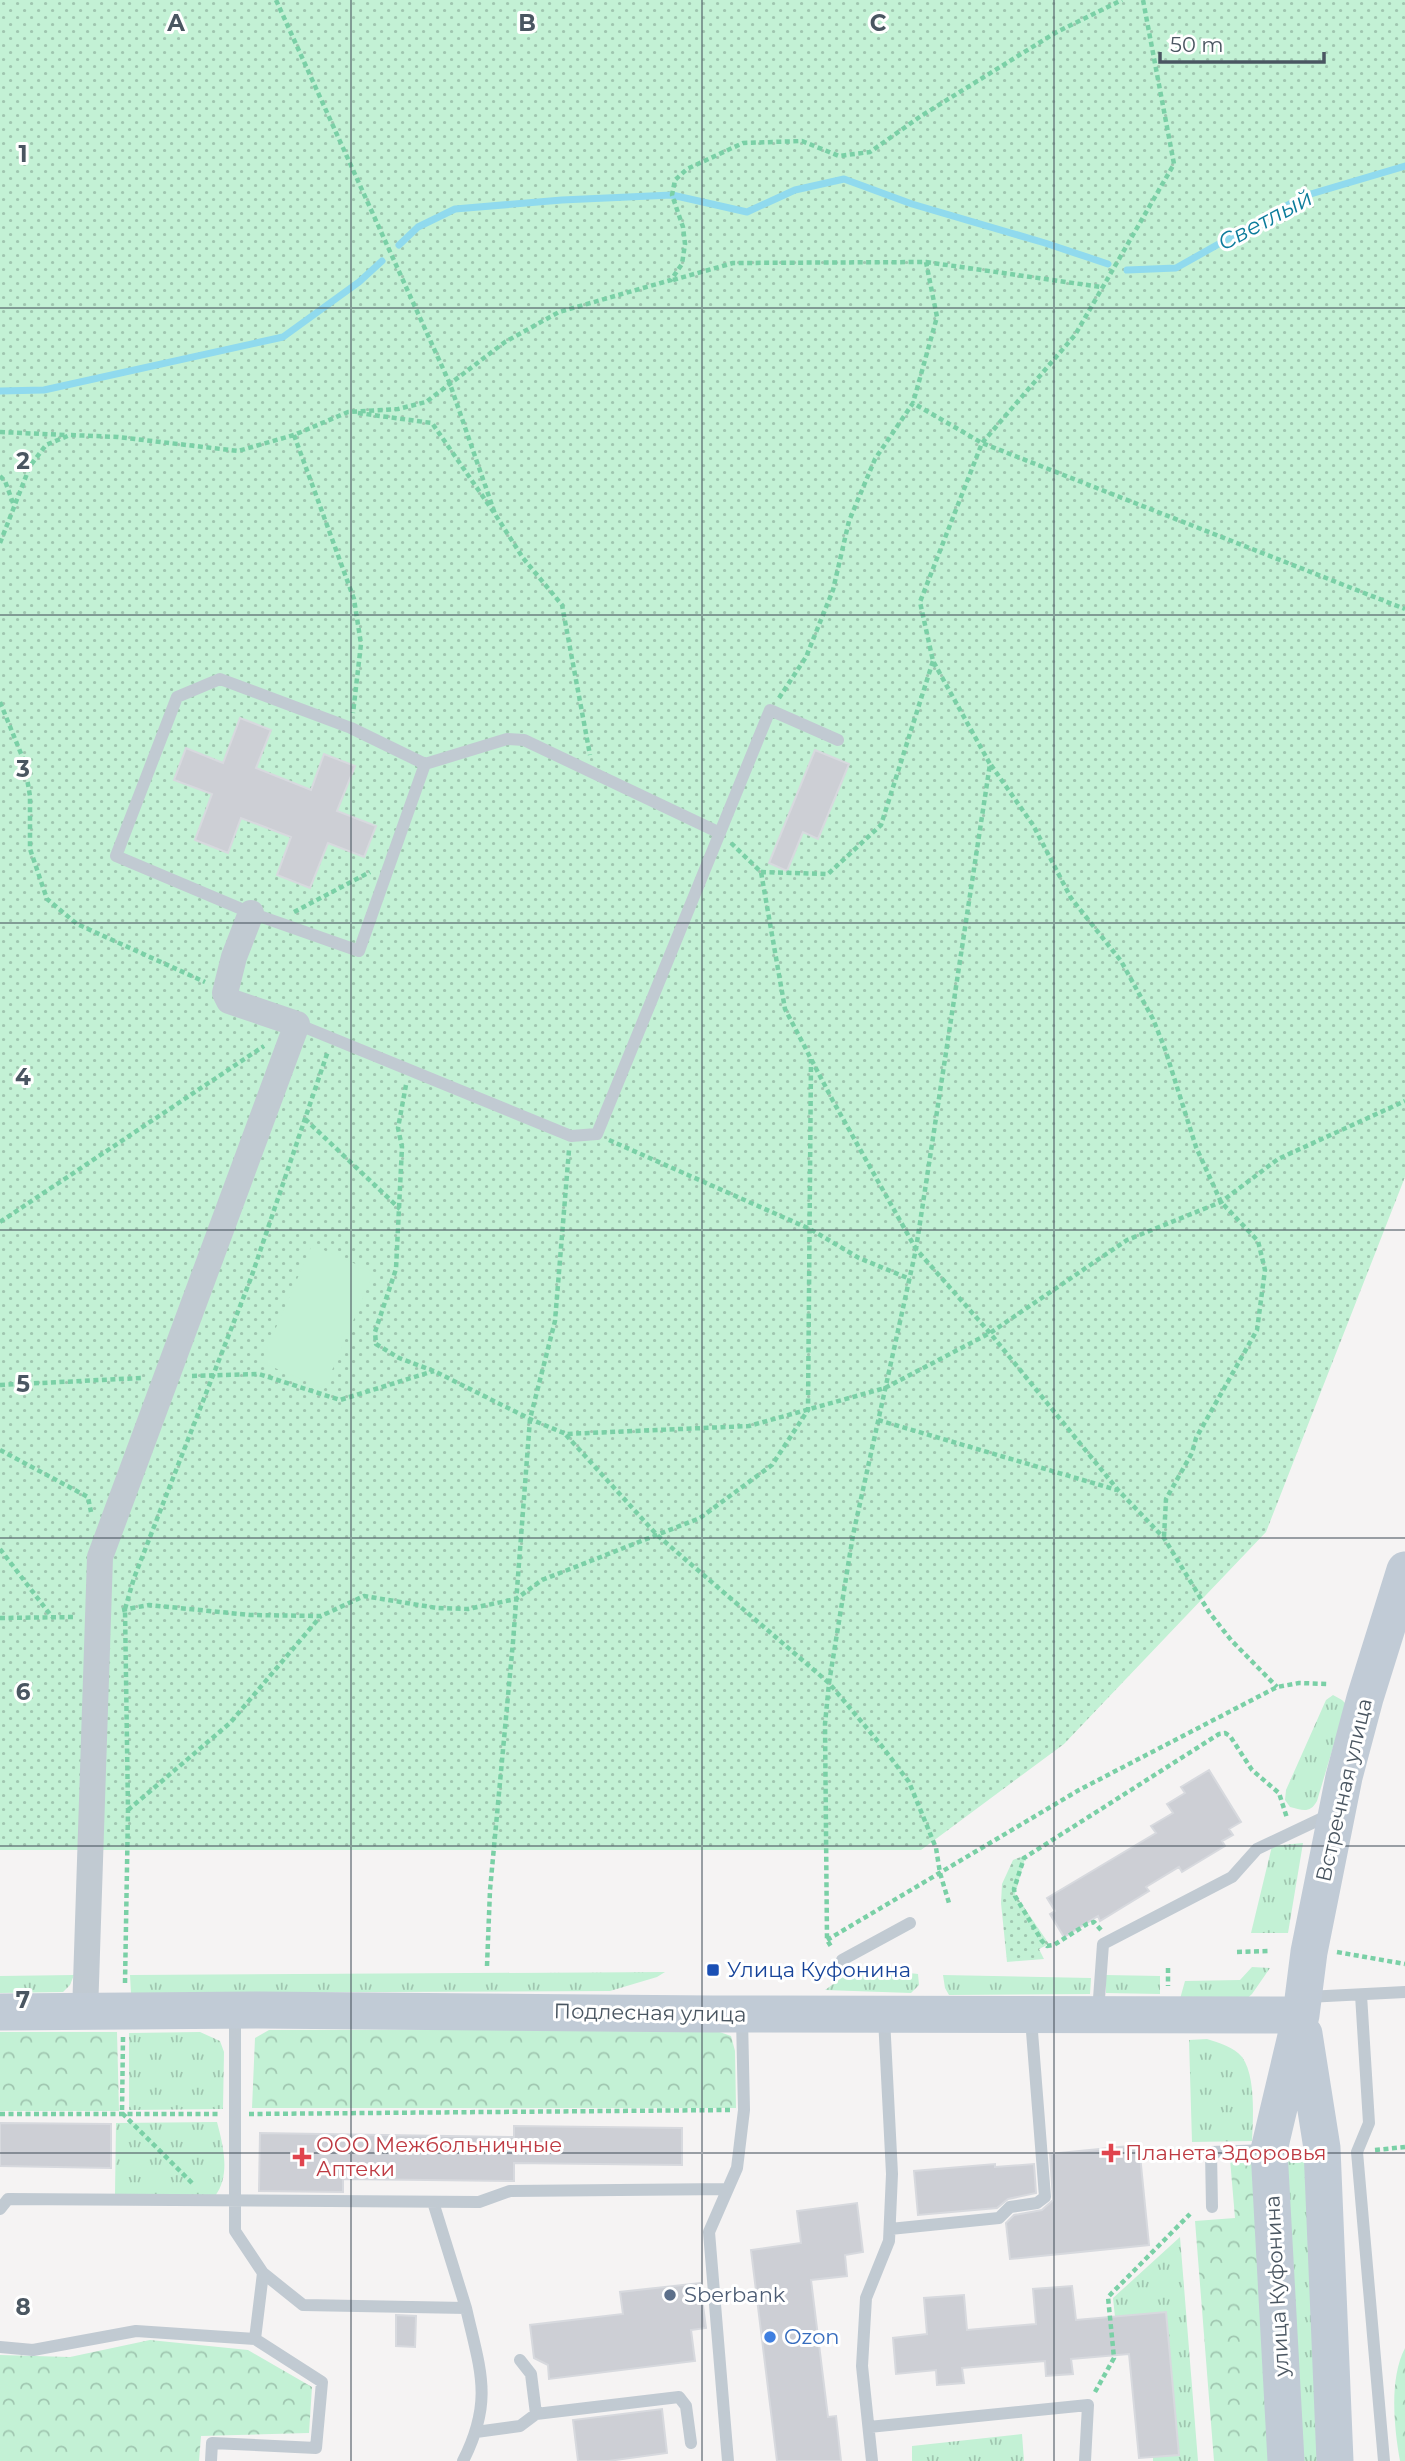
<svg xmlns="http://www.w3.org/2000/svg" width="1405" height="2461" viewBox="0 0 1405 2461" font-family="Montserrat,sans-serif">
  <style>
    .grass { fill: url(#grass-tufts) }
    .forest { fill: url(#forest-crowns) }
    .park { fill: url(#park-dots) }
    .pitch { fill: #c3f1d5 }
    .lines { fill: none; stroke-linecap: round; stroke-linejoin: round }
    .stream { stroke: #90daee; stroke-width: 7 }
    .building { fill: #cdcfd5; stroke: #d7d9de; stroke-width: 2 }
    .path { stroke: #7ad0a6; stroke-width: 4.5; stroke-dasharray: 5 3.5; stroke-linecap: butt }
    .lane { stroke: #c1cad2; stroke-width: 12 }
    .street { stroke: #c1cad2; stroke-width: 26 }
    .secondary { stroke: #c1cbd6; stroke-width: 37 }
    .grid { fill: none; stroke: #4a5661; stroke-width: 2; stroke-opacity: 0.55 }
    .transit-dot { fill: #1a4fb4; stroke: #fff; stroke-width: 2.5 }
    .health-dot { fill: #e0444e; stroke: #fff; stroke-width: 2.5 }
    .service-dot { fill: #5c6f8a; stroke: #fff; stroke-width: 2.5 }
    .shop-dot { fill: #3f7fe0; stroke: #fff; stroke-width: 2.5 }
    .labels { text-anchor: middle; stroke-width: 6; stroke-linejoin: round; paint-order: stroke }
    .street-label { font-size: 21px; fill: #4a5661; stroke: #fff }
    .transit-label { font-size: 21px; fill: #164399; stroke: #fff; text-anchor: start }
    .health-label { font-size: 21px; fill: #be3a42; stroke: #fff; text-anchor: start }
    .service-label { font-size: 21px; fill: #4e5e75; stroke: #fff; text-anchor: start }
    .shop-label { font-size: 21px; fill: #366cbe; stroke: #fff; text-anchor: start }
    .water-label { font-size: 23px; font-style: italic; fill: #0c7c9b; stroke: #fff }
    .grid-label { font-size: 23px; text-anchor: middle; font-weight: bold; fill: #4a5661; stroke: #fff; stroke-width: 6; stroke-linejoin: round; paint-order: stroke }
  </style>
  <defs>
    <pattern id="grass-tufts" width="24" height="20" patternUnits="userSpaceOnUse" patternTransform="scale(1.75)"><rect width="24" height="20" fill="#c3f1d5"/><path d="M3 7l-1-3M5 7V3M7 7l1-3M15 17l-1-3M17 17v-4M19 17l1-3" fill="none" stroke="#a0c6b0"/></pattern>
    <pattern id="forest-crowns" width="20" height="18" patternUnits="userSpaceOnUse" patternTransform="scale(1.75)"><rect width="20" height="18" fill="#c3f1d5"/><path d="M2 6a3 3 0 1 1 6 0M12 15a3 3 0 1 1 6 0" fill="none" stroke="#a0c6b0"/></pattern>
    <pattern id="park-dots" width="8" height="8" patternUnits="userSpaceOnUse" patternTransform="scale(1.75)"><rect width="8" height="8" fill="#c3f1d5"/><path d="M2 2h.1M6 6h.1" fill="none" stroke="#a0c6b0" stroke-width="1.8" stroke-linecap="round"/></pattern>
  </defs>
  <rect width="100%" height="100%" fill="#f5f3f3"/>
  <path class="grass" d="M1333 1695 1342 1700 1346 1704 1317 1801C1310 1814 1302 1810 1290 1807L1285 1800 1286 1790 1326 1700Z
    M1303 1843 1288 1933H1251L1272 1846Z
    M857 1967 918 1974 919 1985 911 1993 825 1990Z
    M1252 1967 1270 1968 1252 1994 1243 2002 1178 2006 1185 1981 1240 1980Z
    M665 1972 657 1977 610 1991 131 1993 130 1975Z
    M74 1975 70 1985 63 1992 0 1993V1976Z
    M943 1975 1091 1978 1090 1994 949 1995 945 1988Z
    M1106 1975 1160 1976V1994L1106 1993Z
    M200 2032 220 2041 224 2052 223 2109 129 2110V2033Z
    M1207 2039C1219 2043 1234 2047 1242 2057 1256 2076 1253 2118 1252 2141L1192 2142 1189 2040Z
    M217 2122C223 2145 231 2175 215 2196L115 2194 116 2123Z
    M1307 2155 1325 2461H1302L1285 2156Z
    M1180 2237 1198 2461H1153V2457L1179 2454 1166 2312 1115 2317 1113 2298Z
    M1022 2434 1024 2461H912V2446Z"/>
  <path class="forest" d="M657 2029 714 2030 731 2036 735 2051 736 2108H252L255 2038 269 2030Z
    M0 2032H117L119 2111H0Z
    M1254 2158 1275 2461H1214L1195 2221 1235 2218 1230 2159Z
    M150 2340 248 2350 312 2387 309 2433 201 2436 199 2461H0V2355L70 2357Z
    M1405 2348V2461H1400C1394 2427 1389 2379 1405 2348Z"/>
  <path class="park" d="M0 0H1405V1177L1266 1532 1064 1744 921 1850H0Z
    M1026 1855 1015 1894 1049 1944 1039 1949 1044 1959 1007 1962 1001 1903 1002 1884 1013 1860Z"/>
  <path class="pitch" d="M312 1245 374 1272 324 1389 261 1362Z"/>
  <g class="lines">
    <path class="stream" d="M399 245 418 227 455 209 562 200 672 195 747 212 795 190 844 179 912 204 1045 243 1108 264
      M1127 270 1176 268 1304 196 1405 166
      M0 391 44 390 283 337 359 282 382 261"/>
  </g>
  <path class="building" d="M240 718 271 730 256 768 311 790 324 754 355 766 337 811 376 826 364 857 328 843 310 888 277 875 291 837 241 818 228 853 195 840 212 794 174 780 186 748 223 763Z
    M815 750 849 764 818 839 803 832 787 871 769 863Z
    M1209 1770 1241 1822 1229 1829 1233 1835 1222 1841 1225 1846 1182 1872 1179 1867 1146 1887 1149 1891 1100 1921 1098 1916 1064 1937 1050 1914 1055 1911 1047 1898 1156 1833 1151 1826 1173 1813 1167 1804 1185 1793 1181 1787Z
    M0 2123 111 2124V2168L0 2166Z
    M514 2126 682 2128V2165L514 2163V2181L343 2179V2192L259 2191 260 2133 514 2137Z
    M1139 2145 1149 2245 1010 2259 1006 2223 1014 2215 1042 2210 1053 2200 1050 2154Z
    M995 2164V2167L1034 2164 1036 2193 1008 2199 997 2208 918 2215 914 2171Z
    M857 2203 863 2252 845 2255 847 2276 811 2280 828 2417 836 2416 841 2461H777L751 2250 801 2243 797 2211Z
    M700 2283 706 2328 691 2330 695 2361 549 2379 548 2365 534 2358 530 2325 623 2314 620 2292Z
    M1072 2286 1076 2320 1166 2312 1179 2455 1139 2458 1129 2354 1071 2359 1073 2374 1059 2375 1046 2376 1045 2361 962 2368 964 2383 951 2384 937 2385 936 2370 896 2374 893 2338 927 2334 924 2298 964 2295 967 2330 1036 2324 1033 2289Z
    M396 2315 416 2316 415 2347 396 2346Z
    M662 2409 667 2453 608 2461H578L573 2420Z"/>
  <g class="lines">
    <path class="path" d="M276 0 450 384 495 514
      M1143 0 1174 164 1075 335 982 443 920 602 933 661 990 764 916 1249 990 1333 1118 1490 1164 1538 1209 1612 1231 1640 1277 1687
      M926 262 1101 287
      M673 280 733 263 926 262 937 317 913 403
      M358 413 432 423 495 514 523 558 562 605 590 755
      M0 432 66 435
      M294 435 354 599 361 644 353 713
      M0 476 5 481 13 503
      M0 543 30 466 46 445 70 435 118 437 238 451 294 435 348 412 398 409 426 402 505 342 559 312 671 280 682 264 685 244 683 227 672 195 675 180 687 169 743 143 802 141 839 156 870 152 921 116 1055 33 1122 0
      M779 698 806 657 833 590 849 521 875 459 913 403 982 443 1405 609
      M0 702 24 761 30 796V849L47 899 77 924 205 982
      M991 765 1033 825 1071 898 1121 961 1153 1019 1165 1049 1196 1147 1221 1202 1258 1241 1265 1270 1257 1330 1196 1438 1192 1453 1166 1499 1164 1537
      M731 843 761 872 785 1009 833 1101 916 1249 853 1535 829 1683 825 1724 827 1940 832 1948
      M761 872 828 874 881 825 933 661
      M294 912 370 872
      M406 1085 398 1128 402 1147 396 1269 375 1332 376 1344 399 1358 434 1371 530 1419 566 1434 749 1426 885 1388 990 1333 1127 1240 1221 1202 1278 1159 1405 1101
      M305 1119 400 1209
      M609 1140 810 1229 859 1258 910 1279
      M0 1222 264 1046
      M192 1376 259 1374 340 1400 434 1371
      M0 1385 141 1378
      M878 1420 1117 1490
      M566 1435 657 1535 829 1683 881 1745 909 1782 936 1848 940 1873 949 1903
      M0 1450 88 1497 91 1512
      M0 1549 52 1617
      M122 1610 149 1605 250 1615 321 1616 364 1596 437 1608 468 1609 516 1599 542 1580 700 1518 772 1465 808 1410 811 1059
      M0 1618 76 1617
      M128 1810 230 1723 320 1617
      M1101 1930 1094 1922 1087 1924 1054 1945 1047 1946 1042 1941 1015 1896 1014 1889 1024 1858 1219 1734 1225 1733 1230 1736 1252 1770 1279 1793 1287 1818
      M827 1940 1079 1790 1277 1687 1299 1683 1328 1684
      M1237 1952 1270 1951
      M1337 1952 1405 1964
      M487 1966 490 1890 513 1642 530 1419 555 1321 569 1150
      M1168 1968V1986
      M125 1983 128 1810 125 1609 134 1578 251 1278 328 1051
      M123 2037 122 2113 193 2184
      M0 2114H220
      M249 2114 731 2110
      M1375 2150 1405 2147
      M1095 2392 1114 2358 1108 2297 1190 2214"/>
    <path class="lane" d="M425 764 359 951 251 913 116 856 177 697 220 679 351 728 425 764 507 739 524 740 720 833
      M297 1024 571 1136 597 1134 770 710 838 740
      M842 1960 910 1923
      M1361 1995 1369 2123 1357 2152 1384 2461
      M1307 1997 1405 1992
      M1098 2012 1103 1944 1232 1877 1257 1849 1329 1815
      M235 2014V2231L263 2273 303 2305 466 2308C480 2370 494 2400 463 2461
      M433 2202 466 2308
      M1212 2207 1211 2152 1268 2150
      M0 2209 8 2199 479 2202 510 2191 728 2189
      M890 2229 999 2218 1010 2207 1037 2203 1045 2197 1031 2019
      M0 2347 33 2350 136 2331 255 2339
      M520 2360 531 2374 536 2414
      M869 2427 1088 2405 1085 2461
      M476 2432 520 2426 536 2414 679 2397 686 2406 691 2443
      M211 2461 212 2443 316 2448 322 2382 255 2339 263 2273
      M728 2461 709 2232 737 2168 744 2110 742 2018
      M872 2461 862 2366 866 2298 889 2241 892 2174 884 2018"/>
    <path class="street" d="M85 2013 100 1557 297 1024 229 1001 225 993 234 957 251 913"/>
    <path class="secondary" d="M0 2012 258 2010 712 2014 1301 2015
      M1304 2034 1322 2148 1335 2461
      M1286 2461 1269 2150 1301 2015 1309 1952 1344 1777 1365 1698 1405 1570"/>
  </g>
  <path class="grid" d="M351 0V2461M702 0V2461M1054 0V2461M0 308H1405M0 615H1405M0 923H1405M0 1230H1405M0 1538H1405M0 1846H1405M0 2153H1405"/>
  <rect class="transit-dot" x="706" y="1963" width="14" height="14" rx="3.5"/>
  <g class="health-dot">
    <path d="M1107.5 2142.5h7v7h7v7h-7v7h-7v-7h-7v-7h7z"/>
    <path d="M298.5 2146.5h7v7h7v7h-7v7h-7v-7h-7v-7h7z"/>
  </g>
  <circle class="service-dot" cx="670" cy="2295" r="7"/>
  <circle class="shop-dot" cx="770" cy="2337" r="7"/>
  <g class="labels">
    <g class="street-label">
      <text transform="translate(1344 1790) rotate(-77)" y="7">Встречная улица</text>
      <text transform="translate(650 2013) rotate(1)" y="7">Подлесная улица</text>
      <text transform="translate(1277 2286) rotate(-93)" y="7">улица Куфонина</text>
    </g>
    <g class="transit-label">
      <text x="727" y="1977">Улица Куфонина</text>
    </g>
    <g class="health-label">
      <text x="316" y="2152">ООО Межбольничные<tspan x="316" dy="24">Аптеки</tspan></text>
      <text x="1125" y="2160">Планета Здоровья</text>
    </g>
    <g class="service-label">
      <text x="684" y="2302">Sberbank</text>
    </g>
    <g class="shop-label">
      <text x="784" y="2344">Ozon</text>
    </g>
    <g class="water-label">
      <text transform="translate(1265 220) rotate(-28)" y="8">Светлый</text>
    </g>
  </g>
  <g class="grid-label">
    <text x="176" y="31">A</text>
    <text x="527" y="31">B</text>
    <text x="878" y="31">C</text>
    <text x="23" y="162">1</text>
    <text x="23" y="469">2</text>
    <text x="23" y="777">3</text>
    <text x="23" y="1085">4</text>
    <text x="23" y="1392">5</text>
    <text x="23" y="1700">6</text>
    <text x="23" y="2008">7</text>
    <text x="23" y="2315">8</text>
  </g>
  <path d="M1160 52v10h164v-10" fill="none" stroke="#4a5661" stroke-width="3.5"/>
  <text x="1170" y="52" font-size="21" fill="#4a5661" stroke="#ffffff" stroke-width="5" paint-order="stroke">50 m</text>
</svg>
